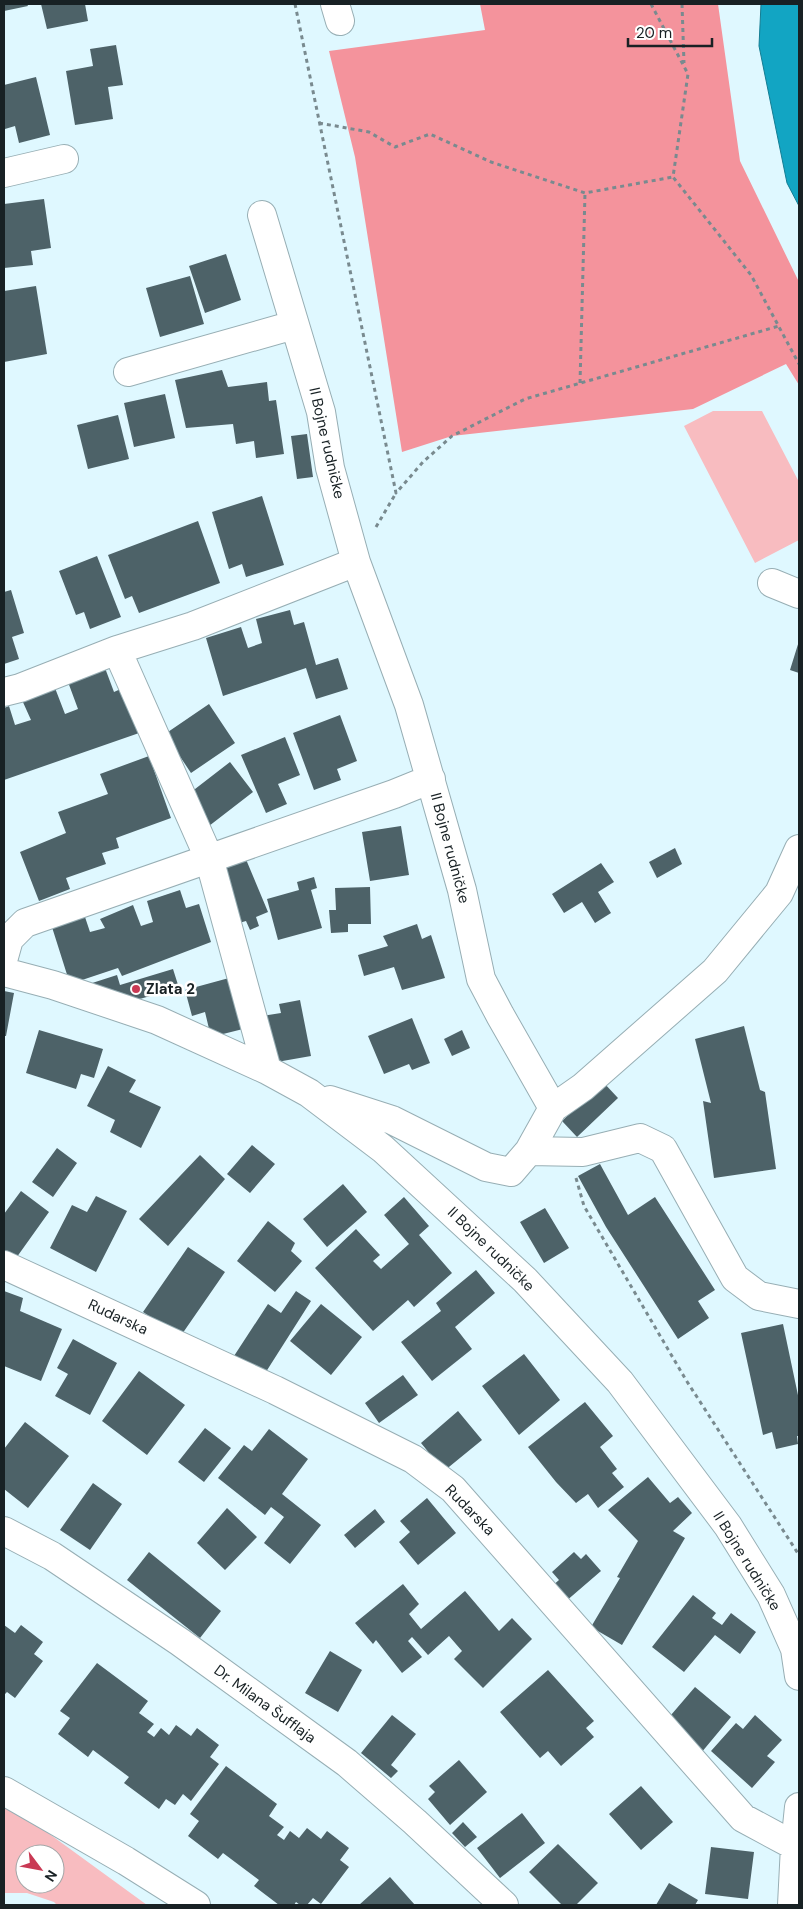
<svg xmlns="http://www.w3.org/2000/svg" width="803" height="1909" viewBox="0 0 803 1909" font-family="'DM Sans',sans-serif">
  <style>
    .green { fill: #f8bcc0; fill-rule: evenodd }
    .forest { fill: #f4939c }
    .water { fill: #12a5c3; stroke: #147d93 }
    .building { fill: #4d6268 }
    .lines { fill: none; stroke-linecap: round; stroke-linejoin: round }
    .minor-casing { stroke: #97aeb4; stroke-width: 30 }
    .path { stroke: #798a8f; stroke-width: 3; stroke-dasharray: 4 4; stroke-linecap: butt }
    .minor { stroke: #fff; stroke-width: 28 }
    .poi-dot { fill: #c93954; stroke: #fff; stroke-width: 2 }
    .labels { text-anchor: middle; stroke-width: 5; stroke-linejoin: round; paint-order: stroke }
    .street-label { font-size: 15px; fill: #182124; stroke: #fff }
    .poi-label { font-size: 15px; font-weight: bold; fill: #182124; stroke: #fff; text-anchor: start }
  </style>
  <rect width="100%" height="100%" fill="#dff8ff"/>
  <path class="green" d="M713 411H762L799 482V540L755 563 684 426Z
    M4 1807 33 1822 147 1905H57L54 1902 27 1893H4ZM25 1854H55V1884H25Z"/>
  <path class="forest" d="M480 4H718L740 161 799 282V385L786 364 693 409 452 436 402 452 355 157 329 51 485 30Z"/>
  <path class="water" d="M761 4H799V206L787 183 759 46Z"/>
  <path class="building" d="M4 4H27L28 6 4 11Z
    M41 4H85L88 21 47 29Z
    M116 45 123 85 108 87 113 119 75 125 66 71 93 66 90 49Z
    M36 77 50 135 19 143 15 126 5 129 4 85Z
    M44 199 51 248 31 251 33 265 4 268V204Z
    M226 254 241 300 205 313 189 266Z
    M190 276 204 324 160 337 146 288Z
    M36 286 47 354 4 362V291Z
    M222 370 228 387 267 382 269 401 276 400 284 454 256 458 254 441 236 444 233 424 186 428 175 380Z
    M165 394 175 438 134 447 124 403Z
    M118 415 129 459 88 469 77 425Z
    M307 434 313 477 297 479 291 436Z
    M262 496 284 565 246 577 242 564 229 569 212 512Z
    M198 521 220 583 139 613 132 596 125 599 108 555Z
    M97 556 121 617 90 629 84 612 76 615 59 571Z
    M11 590 24 633 12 637 19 659 4 664V592Z
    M290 610 294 625 304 622 316 665 338 658 348 689 316 699 306 668 223 696 206 638 241 627 248 648 262 643 256 619Z
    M799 641V673L790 670Z
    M105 668 114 692 125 687 142 732 4 780V708L9 706 15 725 31 720 22 700 55 688 65 714 78 709 68 682Z
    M209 704 235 743 191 773 165 734Z
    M340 715 357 761 337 769 341 780 314 790 293 733Z
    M285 737 300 775 278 784 287 804 266 813 241 755Z
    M149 756 171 818 116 838 119 848 102 853 106 864 66 878 70 889 39 901 20 852 66 833 58 812 108 794 100 774Z
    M230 762 253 792 209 826 186 796Z
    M401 826 409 875 370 881 362 832Z
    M675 848 682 864 657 878 649 862Z
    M245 857 268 912 256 917 259 926 250 930 246 921 239 923 222 866Z
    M601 863 614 882 598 892 611 913 595 923 582 902 564 913 552 894Z
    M314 877 317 888 311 890 322 928 278 940 267 899 299 890 297 882Z
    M370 887 371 924H348V932L331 933 329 910H336L335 888Z
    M180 890 186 908 199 904 211 942 122 976 118 968 70 984 51 924 84 914 90 932 105 928 100 919 133 905 141 926 153 922 147 901Z
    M417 924 422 939 431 935 445 978 402 990 394 967 364 976 358 955 388 946 383 936Z
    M173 969 179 988 118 1005 86 985 117 975 120 985Z
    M229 978 243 1029 211 1037 205 1012 192 1016 185 990Z
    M4 991 14 993 6 1036H4Z
    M300 1000 311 1056 271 1063 262 1016 281 1013 279 1004Z
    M412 1018 430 1063 412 1070 409 1064 384 1074 368 1036Z
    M744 1026 760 1090 765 1092 776 1169 714 1178 703 1101 711 1103 695 1039Z
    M39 1030 103 1049 94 1078 81 1074 76 1089 26 1073Z
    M462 1030 470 1048 452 1056 444 1039Z
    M108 1066 136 1080 129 1092 161 1107 141 1148 110 1132 115 1120 87 1106Z
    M603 1082 618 1098 577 1137 562 1121Z
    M252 1145 275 1164 250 1193 227 1174Z
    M57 1148 77 1163 53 1197 32 1182Z
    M200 1155 225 1179 168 1246 139 1219Z
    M600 1164 628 1215 655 1197 715 1290 698 1301 709 1318 678 1339 606 1227 578 1176Z
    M343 1184 367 1212 327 1247 303 1219Z
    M21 1191 49 1212 14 1261 4 1253V1214Z
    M96 1196 127 1211 96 1272 50 1248 72 1205 87 1212Z
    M404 1197 429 1226 419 1235 452 1273 414 1307 408 1300 373 1331 315 1268 356 1229 380 1255 373 1261 381 1269 409 1244 384 1215Z
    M545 1208 569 1248 544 1263 520 1222Z
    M268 1221 295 1243 291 1251 302 1261 275 1292 237 1261Z
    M188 1247 225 1272 180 1337 143 1312Z
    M476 1270 495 1293 455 1327 472 1349 432 1381 401 1342 441 1311 436 1303Z
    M4 1291 23 1298 20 1311 62 1329 41 1381 4 1366Z
    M296 1291 311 1301 264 1375 234 1356 268 1304 281 1313Z
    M321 1304 362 1337 331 1375 290 1341Z
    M783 1324 799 1400V1436H797L798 1444 776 1449 772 1432 763 1435 741 1333Z
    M73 1339 117 1363 90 1415 55 1396 68 1374 57 1368Z
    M524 1354 560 1400 519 1435 482 1386Z
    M139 1371 185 1405 147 1455 102 1421Z
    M403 1375 418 1395 379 1423 365 1403Z
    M585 1402 613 1436 600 1447 617 1469 612 1473 624 1487 598 1508 588 1494 576 1503 556 1482 528 1447Z
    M458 1411 482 1440 444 1471 421 1443Z
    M25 1422 69 1456 28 1508 4 1489V1449Z
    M205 1428 231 1448 204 1482 178 1462Z
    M269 1429 308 1459 282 1494 321 1525 290 1564 264 1543 284 1517 271 1507 265 1515 218 1478 244 1445 252 1451Z
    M648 1477 670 1503 678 1497 692 1513 673 1531 685 1538 622 1645 591 1627 620 1578 617 1577 638 1541 608 1510Z
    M93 1483 122 1504 90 1550 60 1530Z
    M427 1498 456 1533 418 1565 399 1542 410 1532 400 1521Z
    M227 1508 257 1537 225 1570 197 1543Z
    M375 1509 385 1522 355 1548 344 1535Z
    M149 1552 221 1611 200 1638 127 1580Z
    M574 1552 581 1559 586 1554 601 1571 565 1602 551 1587 559 1580 552 1572Z
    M403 1584 419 1604 409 1614 421 1629 465 1591 499 1631 512 1618 532 1639 483 1688 454 1659 462 1651 449 1636 428 1655 412 1637 408 1641 422 1657 402 1673 376 1640 373 1644 355 1623Z
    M693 1595 716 1613 712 1618 722 1625 731 1613 756 1632 740 1654 715 1635 684 1672 652 1647Z
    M4 1625 15 1633 21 1625 43 1642 34 1654 43 1661 15 1698 7 1692 4 1695Z
    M330 1651 362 1670 338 1712 305 1693Z
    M97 1663 148 1701 139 1713 154 1724 147 1732 154 1737 161 1728 169 1735 176 1725 191 1736 197 1728 219 1745 210 1757 219 1764 191 1801 183 1794 175 1805 166 1799 159 1809 124 1783 129 1777 93 1750 88 1757 58 1734 70 1718 60 1711Z
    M548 1670 594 1721 586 1728 594 1737 561 1766 548 1751 540 1758 500 1712Z
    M695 1687 731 1717 701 1753 665 1722Z
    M392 1715 416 1734 391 1765 398 1771 391 1778 361 1753Z
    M755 1715 782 1740 767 1756 775 1762 752 1788 711 1751 736 1723 743 1729Z
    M459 1760 487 1792 450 1825 428 1799 435 1792 429 1786Z
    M226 1766 277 1804 269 1816 284 1827 277 1835 284 1840 290 1831 299 1838 307 1828 321 1839 327 1831 349 1848 340 1860 349 1867 321 1904 313 1898 307 1905H300L296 1902 294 1905H279L254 1886 259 1880 223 1853 218 1859 188 1836 199 1821 190 1814Z
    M641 1786 673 1822 641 1850 609 1814Z
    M522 1813 545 1843 500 1878 477 1848Z
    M463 1822 477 1837 465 1847 452 1833Z
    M558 1844 598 1883 576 1905H562L529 1872Z
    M711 1847 754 1852 748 1899 705 1894Z
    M390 1877 415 1905H359Z
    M669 1883 698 1900 695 1905H656Z"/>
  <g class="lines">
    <defs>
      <path id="minor" d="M335 4 340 21
        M4 173 64 159
        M262 215 321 412 330 468 356 562 409 705 462 890 481 979 500 1015 553 1108
        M128 372 294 325
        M772 583 799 594
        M117 650 209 858 267 1070
        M4 692 20 688 117 650 193 626 356 562
        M4 957 9 939 25 923 394 794 431 779
        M4 972 53 985 157 1020 267 1070 309 1093 383 1149 525 1280 620 1382 728 1526 771 1595 795 1649 799 1676
        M330 1100 392 1120 486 1167 511 1172 529 1151 553 1108 583 1087 715 971 779 893 799 849
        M529 1151 583 1152 640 1138 663 1149 735 1278 759 1296 799 1304
        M4 1265 275 1390 413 1459 453 1489 743 1818 795 1846
        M4 1531 52 1556 180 1642 347 1763 415 1822 504 1905
        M4 1791 126 1861 196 1905
        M792 1905 795 1846 799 1807"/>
    </defs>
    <use href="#minor" class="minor-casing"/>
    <path class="path" d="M295 4 396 493 423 462 452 436 525 399 779 326
      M651 4 688 74 673 177 751 275 799 364
      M682 4 684 63
      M319 123 369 132 395 147 430 134 491 162 585 193 673 177
      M580 383 585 193
      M376 527 396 493
      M576 1178 584 1206 686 1380 799 1555"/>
    <use href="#minor" class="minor"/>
  </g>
  <circle class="poi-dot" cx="136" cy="989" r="5"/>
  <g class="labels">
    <g class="street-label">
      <text transform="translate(327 443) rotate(77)" y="5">II Bojne rudničke</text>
      <text transform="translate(450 848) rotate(75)" y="5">II Bojne rudničke</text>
      <text transform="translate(491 1249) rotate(44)" y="5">II Bojne rudničke</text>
      <text transform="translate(118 1317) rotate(25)" y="5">Rudarska</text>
      <text transform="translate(470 1510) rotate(46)" y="5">Rudarska</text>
      <text transform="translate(747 1561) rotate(58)" y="5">II Bojne rudničke</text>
      <text transform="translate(265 1704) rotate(36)" y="5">Dr. Milana Šufflaja</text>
    </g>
    <g class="poi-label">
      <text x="146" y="994">Zlata 2</text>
    </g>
  </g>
  <rect width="803" height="1909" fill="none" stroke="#182124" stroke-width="10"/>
  <g transform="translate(40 1869) rotate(122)"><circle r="24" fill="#ffffff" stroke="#a3a6a7"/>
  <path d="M0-4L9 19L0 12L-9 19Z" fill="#c93954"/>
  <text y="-8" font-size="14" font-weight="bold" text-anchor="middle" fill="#182124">N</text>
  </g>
  <path d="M628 38v8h84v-8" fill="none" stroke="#182124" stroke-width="2.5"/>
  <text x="636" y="38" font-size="15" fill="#182124" stroke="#ffffff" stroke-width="4" paint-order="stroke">20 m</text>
</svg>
